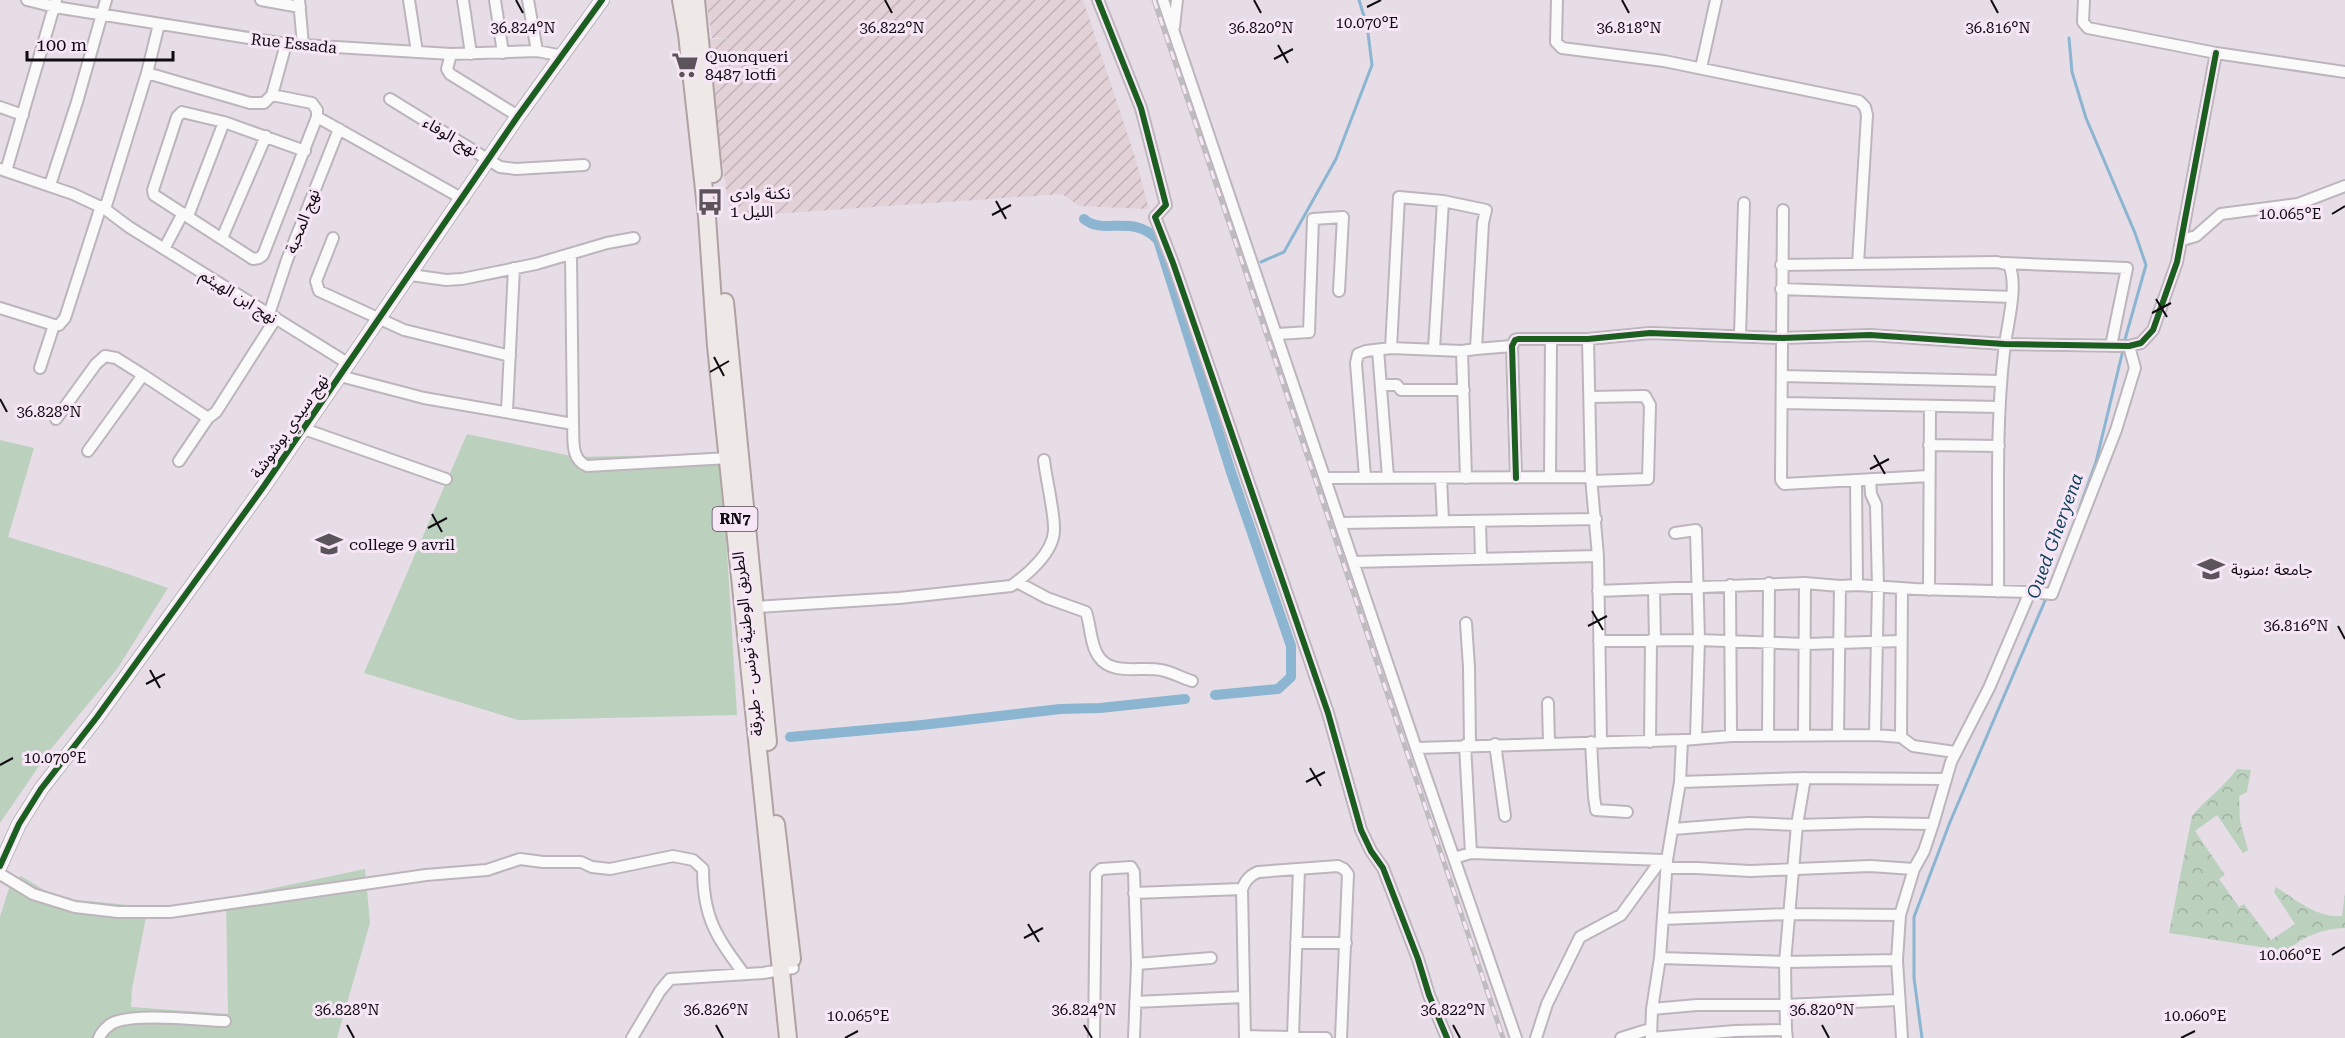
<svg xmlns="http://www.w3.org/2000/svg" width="2345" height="1038" viewBox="0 0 2345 1038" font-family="'Roboto Serif','Noto Sans Arabic',serif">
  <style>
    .industrial { fill: url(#industrial-furrows) }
    .green { fill: #bbd0bd }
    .park { fill: url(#park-crowns) }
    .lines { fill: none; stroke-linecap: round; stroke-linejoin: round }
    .stream { stroke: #8cb5d2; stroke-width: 3 }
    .canal { stroke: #8cb5d2; stroke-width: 10 }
    .minor-casing { stroke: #bcb5bc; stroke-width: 14 }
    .tertiary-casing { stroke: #bcb5bc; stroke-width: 16 }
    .primary-casing { stroke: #b0a2a3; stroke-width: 20 }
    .minor { stroke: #fbfafb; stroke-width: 10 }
    .tertiary { stroke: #fbfafb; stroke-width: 14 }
    .primary { stroke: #eee8e7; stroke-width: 16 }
    .rail-casing { stroke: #bfbcbf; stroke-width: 5 }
    .rail { stroke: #f7e6f6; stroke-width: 3; stroke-dasharray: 9; stroke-linecap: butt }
    .cycleway-casing { stroke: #f7e6f6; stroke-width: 10 }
    .cycleway { stroke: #1b5e20; stroke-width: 6 }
    .ticks { fill: none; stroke: #100b10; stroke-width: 2 }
    .labels { text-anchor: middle; stroke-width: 6; stroke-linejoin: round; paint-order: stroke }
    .shield { fill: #f7e6f6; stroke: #554d55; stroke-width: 1.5 }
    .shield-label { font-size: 15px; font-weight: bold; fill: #100b10 }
    .street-label { font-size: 16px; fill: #100b10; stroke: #f7e6f6 }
    .poi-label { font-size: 16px; fill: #100b10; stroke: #f7e6f6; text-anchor: start }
    .water-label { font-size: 18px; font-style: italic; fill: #0e415b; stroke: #f7e6f6 }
    .ticks-label { font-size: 15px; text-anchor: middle; fill: #100b10; stroke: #f7e6f6; stroke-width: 6; stroke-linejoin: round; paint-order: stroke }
  </style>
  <defs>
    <pattern id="industrial-furrows" width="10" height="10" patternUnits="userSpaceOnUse" patternTransform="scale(1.5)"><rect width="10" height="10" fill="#e3d1d8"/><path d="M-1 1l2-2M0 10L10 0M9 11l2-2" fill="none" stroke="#c2b2b8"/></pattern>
    <pattern id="park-crowns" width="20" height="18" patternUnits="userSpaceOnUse" patternTransform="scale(1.5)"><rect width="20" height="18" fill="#bbd0bd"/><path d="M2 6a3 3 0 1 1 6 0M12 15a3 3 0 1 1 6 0" fill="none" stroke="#a0b1a1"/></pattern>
  </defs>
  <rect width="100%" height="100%" fill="#e6dde6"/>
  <path class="industrial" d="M706 0H1083L1135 157 1149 209 1079 206 1062 194 730 217 705 40 733 38H712Z"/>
  <path class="green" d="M467 434 576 457 721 454 737 715 518 720 364 673Z
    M0 440 34 448 8 537 113 569 168 588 117 669 50 750 0 823Z
    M365 869 370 923 337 1038H0V917L10 885 21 876 57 898 148 907 132 989 131 1007 228 1014 226 898Z"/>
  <path class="park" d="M2237 769 2251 770 2247 792 2239 796 2240 821 2248 850 2243 853 2217 815 2195 831 2225 875 2219 879 2239 907 2244 904 2271 940 2295 924 2274 892 2276 887C2296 900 2317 918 2342 916L2345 893V928C2323 929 2304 935 2287 951L2169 933 2192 816C2206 799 2224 787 2237 769Z"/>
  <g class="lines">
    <path class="stream" d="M1359 0 1367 26
      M2069 38 2072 72 2086 118 2135 233 2146 265 2124 343
      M1261 262 1284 252 1336 159 1372 65 1368 33
      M2066 545 2096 462 2123 350
      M1922 1038 1914 978V917L1950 822 2047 596"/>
    <path class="canal" d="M1084 219C1104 236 1133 213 1158 240L1231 472 1291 646V677L1278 689 1215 695
      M790 737 922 725 1060 709 1100 708 1185 699"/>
    <defs>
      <path id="minor" d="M27 0 55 7 286 44 451 54 537 51 563 56
        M261 0 300 7
        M299 0 303 45
        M409 0 417 52
        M463 0 471 54
        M495 0 503 53
        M528 0 537 51
        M1098 0 1141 108 1166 205 1155 217 1173 263 1328 713 1361 830 1371 851 1383 868 1418 959 1429 995 1447 1038
        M1163 0 1416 748 1516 1038
        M1557 0 1556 42 1562 48 1664 61 1859 101 1865 107 1867 115 1858 264
        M2084 0 2083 22 2088 28 2216 53 2345 72
        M159 24 147 73 105 209 129 227 349 364
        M1174 27 1177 0
        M451 54 447 69 450 74 518 116
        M1701 68 1716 0
        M147 73 250 103H264L272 95 286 44
        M272 95 312 103 317 110V117L263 255 259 258 253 259 154 195 153 190 177 117 182 112 224 122 305 151
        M390 99 500 167 516 169 584 165
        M0 107 23 115
        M317 117 463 199
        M0 169 73 194 105 209
        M6 171 56 0
        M50 185 77 102 106 0
        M1783 210 1781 480 1784 484 1929 476
        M188 216 224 122
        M222 238 266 136
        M333 238 316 281 319 291 404 330 510 356
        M2182 240 2196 236 2221 214 2298 204 2345 186
        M164 249 183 213
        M571 255 573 424C574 439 570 459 587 466L729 458
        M2004 263 2127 268 2111 346
        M1781 265 1997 262 2009 265C2019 286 2006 329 2004 352 1995 431 1999 512 1998 592
        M411 275 446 280 462 279 536 264 607 243 634 238
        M1781 289 2012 297
        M0 308 54 325
        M269 314 287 260 339 129
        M1278 334 1309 332 1313 219 1343 217 1339 291
        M1740 336 1744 203
        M1588 339 1591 477 1598 556 1601 742
        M1434 349 1443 201
        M1476 349 1512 346
        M1378 350 1388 477
        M1462 351 1466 478
        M40 368 54 325H59L65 318 101 206
        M340 376 424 398 573 424
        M1782 376 2001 381
        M1381 385H1397L1401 390H1464
        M1591 397 1645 396 1650 405 1648 479 1592 481
        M1782 403 1999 407
        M507 411 514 268
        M56 419 96 364 105 356 116 358 143 375
        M304 429 446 479
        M1929 445 1999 446
        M88 451 143 375 208 418
        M179 461 208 418 216 412 276 318
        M1365 477 1356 363 1358 354 1366 351 1391 348 1462 351 1476 349 1483 223 1486 210 1443 201 1399 197 1391 348
        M1550 477 1551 339
        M1325 478 1591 477
        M1441 478 1443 521
        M1516 478 1512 346 1515 340 1518 339H1588L1650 333 1782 338 1870 335 2004 344 2129 346 2141 343 2153 330 2177 262 2216 53
        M1870 479 1871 494 1876 505 1878 587 1875 735
        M1856 480 1857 585
        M1480 521 1481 559
        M1340 523 1596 519
        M1675 533 1696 530 1699 640 1696 737
        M1353 562 1598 556
        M1017 582 1047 598 1086 612C1091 626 1090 645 1099 657 1112 676 1142 666 1161 670 1172 672 1182 678 1192 681
        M1730 585 1731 736
        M1654 589 1655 640
        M1929 590 1930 406
        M1598 591 1805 583 1840 586 1857 585 1915 589 2030 592
        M756 607 899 598 1011 586C1027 575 1053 553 1054 531 1055 514 1046 479 1044 460
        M1466 623 1469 667 1470 745
        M1599 641 1699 640 1806 644 1901 641
        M1548 703 1549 743
        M1804 735 1805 583
        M1838 735 1840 586
        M1768 736 1769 583
        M1901 737 1902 588
        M1682 740 1731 736 1875 735 1901 737 1913 746 1955 752
        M1591 742 1594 797 1596 810 1627 812
        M1650 742 1651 640
        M1495 744 1505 816
        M1465 745 1471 853
        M1416 748 1682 740 1680 782 1667 860 1660 958 1652 1009 1651 1038 1735 1031 1786 1030 1787 1038
        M1805 778 1797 825 1868 823 1933 824
        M1680 782 1805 778 1946 779
        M1673 829 1749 823 1797 825 1785 962 1786 1030
        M1454 858 1471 853 1664 860
        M1667 868H1697L1750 871 1870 866 1914 869
        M0 874 33 894 75 907 118 912H170L426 875 487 870 520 859 543 862H581L592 867 610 869 673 856 693 860 703 869C703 918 716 936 744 974
        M1134 893 1242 889
        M1663 919 1789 914 1900 915
        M1296 943H1346
        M1660 958 1785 962 1897 960
        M1137 964 1211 958
        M1135 1002 1244 997
        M1652 1009 1697 1005H1784L1898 1000
        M1246 1036 1326 1038
        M1293 1036 1299 869
        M99 1038C101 1032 109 1024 115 1022 139 1013 197 1020 225 1021
        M632 1038 660 991 670 979 763 973 793 968
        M1094 1038 1096 874 1101 869 1131 867 1134 872 1137 964 1134 1038
        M1245 1038 1242 889C1246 880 1249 876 1258 872L1338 866 1344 869 1348 874 1341 1038
        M1536 1038 1547 1004 1580 937 1621 915 1661 860
        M1621 1038 1650 1029
        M1902 1038 1897 960 1900 915 1914 869 1924 851 1933 824 1951 762 1989 688 2030 592 2052 594 2116 430 2135 368 2129 346"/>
      <path id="tertiary" d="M0 866 19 824 41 789 97 717 264 486 518 116 602 0"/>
      <path id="primary" d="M681 0 687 34 707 217 716 346 788 1038
        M696 0 713 174
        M725 302 768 742
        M776 824 792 959"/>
    </defs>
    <use href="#minor" class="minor-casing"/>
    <use href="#tertiary" class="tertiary-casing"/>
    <use href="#primary" class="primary-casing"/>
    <use href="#minor" class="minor"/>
    <use href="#tertiary" class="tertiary"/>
    <use href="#primary" class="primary"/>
    <defs>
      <path id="rail" d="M1154 0 1503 1038"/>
    </defs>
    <use href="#rail" class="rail-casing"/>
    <use href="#rail" class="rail"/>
    <defs>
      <path id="cycleway" d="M1098 0 1141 108 1166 205 1155 217 1173 263 1328 713 1361 830 1371 851 1383 868 1418 959 1429 995 1447 1038
        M1516 478 1512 346 1515 340 1518 339H1588L1650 333 1782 338 1870 335 2004 344 2129 346 2141 343 2153 330 2177 262 2216 53
        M0 866 19 824 41 789 97 717 264 486 518 116 602 0"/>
    </defs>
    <use href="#cycleway" class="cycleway-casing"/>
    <use href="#cycleway" class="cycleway"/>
  </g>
  <path class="ticks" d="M516 0 523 13M885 0 892 13M1254 0 1261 13M1622 0 1629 13M1991 0 1998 13M1367 7 1381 0M1278 45 1288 63M1274 59 1293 49M996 201 1006 219M2332 214 2345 206M992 215 1011 205M2156 299 2167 317M2152 313 2171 303M714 357 724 376M710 372 729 361M0 399 7 412M1874 455 1885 474M1870 469 1889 459M432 514 442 532M428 528 447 518M1592 611 1603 630M1588 626 1607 616M2338 626 2345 639M150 670 160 688M146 684 165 674M0 765 13 758M1310 768 1321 786M1306 782 1325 772M1028 924 1039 942M1024 938 1043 928M2332 955 2345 947M347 1025 354 1038M716 1025 723 1038M1084 1025 1092 1038M1453 1025 1460 1038M1822 1025 1829 1038M845 1038 858 1031M2181 1038 2195 1031"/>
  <defs>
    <symbol id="supermarket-bare" viewBox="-9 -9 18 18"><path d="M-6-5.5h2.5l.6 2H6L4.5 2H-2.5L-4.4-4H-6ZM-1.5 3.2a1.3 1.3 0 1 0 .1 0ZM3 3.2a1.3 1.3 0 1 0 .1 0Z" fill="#5b545b" stroke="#f7e6f6" stroke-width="2.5" paint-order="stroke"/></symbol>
    <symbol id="bus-bare" viewBox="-9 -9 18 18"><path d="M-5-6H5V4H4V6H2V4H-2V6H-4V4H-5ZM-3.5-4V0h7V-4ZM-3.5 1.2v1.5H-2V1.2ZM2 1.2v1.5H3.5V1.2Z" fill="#5b545b" stroke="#f7e6f6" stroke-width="2.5" paint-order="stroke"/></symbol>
    <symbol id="university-bare" viewBox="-9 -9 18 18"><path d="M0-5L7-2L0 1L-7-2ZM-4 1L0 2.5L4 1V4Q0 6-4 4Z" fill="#5b545b" stroke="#f7e6f6" stroke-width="2.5" paint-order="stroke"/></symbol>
  </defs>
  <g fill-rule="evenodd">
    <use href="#supermarket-bare" x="666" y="46" width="38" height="38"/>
    <use href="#bus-bare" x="691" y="183" width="38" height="38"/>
    <use href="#university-bare" x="310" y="525" width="38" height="38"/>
    <use href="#university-bare" x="2192" y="550" width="38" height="38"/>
  </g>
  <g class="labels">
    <rect class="shield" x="712.5" y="507" width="45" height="24" rx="4.5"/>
    <g class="shield-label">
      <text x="735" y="524">RN7</text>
    </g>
    <g class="street-label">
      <text transform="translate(294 43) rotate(6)" y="6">Rue Essada</text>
      <text transform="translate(451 136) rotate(31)" y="6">نهج الوفاء</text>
      <text transform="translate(302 221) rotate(-69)" y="6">نهج المحبة</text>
      <text transform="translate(239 296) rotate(32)" y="6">نهج ابن الهيثم</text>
      <text transform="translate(289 426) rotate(-55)" y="6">نهج سيدي بوشوشة</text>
      <text transform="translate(747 644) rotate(-96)" y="6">الطريق الوطنية تونس - طبرقة</text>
    </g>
    <g class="poi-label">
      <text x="705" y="62">Quonqueri<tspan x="705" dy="18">8487 lotfi</tspan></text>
      <text x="730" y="199">نكنة وادى<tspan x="730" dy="18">الليل 1</tspan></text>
      <text x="349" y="550">college 9 avril</text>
      <text x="2231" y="575">جامعة ؛منوبة</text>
    </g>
    <g class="water-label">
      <text transform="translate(2055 536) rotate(-70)" y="6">Oued Gheryena</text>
    </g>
  </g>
  <g class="ticks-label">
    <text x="1367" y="28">10.070°E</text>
    <text x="523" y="33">36.824°N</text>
    <text x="892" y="33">36.822°N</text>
    <text x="1261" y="33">36.820°N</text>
    <text x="1629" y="33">36.818°N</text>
    <text x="1998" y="33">36.816°N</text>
    <text x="2290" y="219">10.065°E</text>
    <text x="49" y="417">36.828°N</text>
    <text x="2296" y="631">36.816°N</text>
    <text x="55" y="763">10.070°E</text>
    <text x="2290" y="960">10.060°E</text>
    <text x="347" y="1015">36.828°N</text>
    <text x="716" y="1015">36.826°N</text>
    <text x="1084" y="1015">36.824°N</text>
    <text x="1453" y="1015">36.822°N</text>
    <text x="1822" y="1015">36.820°N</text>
    <text x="858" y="1021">10.065°E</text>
    <text x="2195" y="1021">10.060°E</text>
  </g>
  <path d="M27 51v9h146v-9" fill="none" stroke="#100b10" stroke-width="3"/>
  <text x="36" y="51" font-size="18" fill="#100b10" stroke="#f7e6f6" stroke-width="4.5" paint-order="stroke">100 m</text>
</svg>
